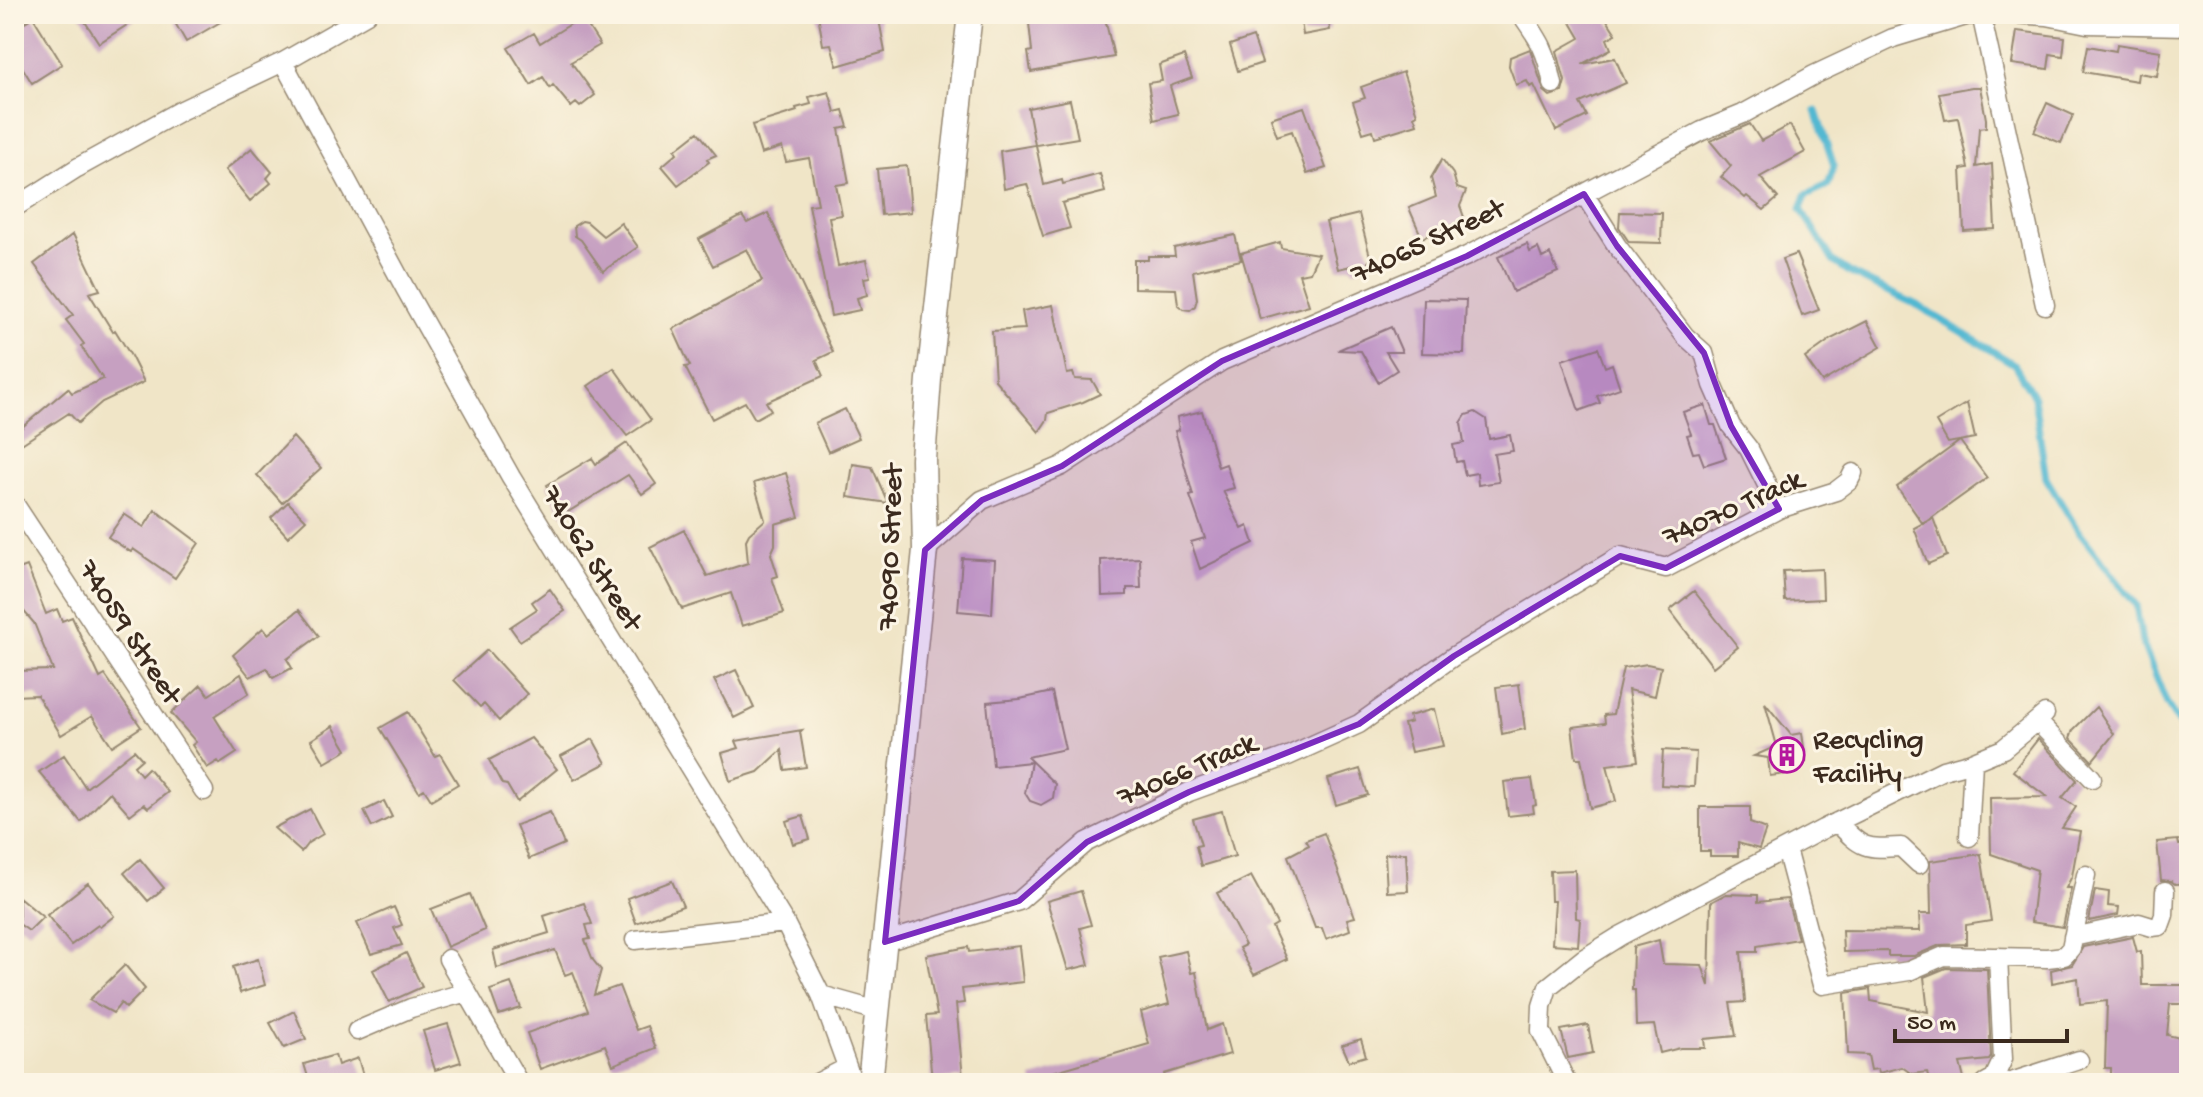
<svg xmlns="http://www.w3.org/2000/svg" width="2203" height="1097" viewBox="0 0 2203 1097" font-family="'Gochi Hand',sans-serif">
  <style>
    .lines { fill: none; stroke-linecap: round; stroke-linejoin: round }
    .stream { stroke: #52b8d1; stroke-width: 7 }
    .building { fill: #c6a0c1 }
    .minor-casing { stroke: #968872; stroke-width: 21 }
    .tertiary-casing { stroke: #968872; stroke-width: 27 }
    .minor { stroke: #fff; stroke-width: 18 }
    .tertiary { stroke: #fff; stroke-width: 24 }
    .marked { fill: #7b2cbf; fill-opacity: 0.2; stroke: #7b2cbf; stroke-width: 6; stroke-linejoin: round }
    .labels { text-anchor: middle; stroke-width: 6; stroke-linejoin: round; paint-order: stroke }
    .street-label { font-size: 30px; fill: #3b2a1e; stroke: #fcf5e5 }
    .poi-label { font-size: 30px; fill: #3b2a1e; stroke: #fcf5e5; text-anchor: start }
  </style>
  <rect width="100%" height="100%" fill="#fcf5e5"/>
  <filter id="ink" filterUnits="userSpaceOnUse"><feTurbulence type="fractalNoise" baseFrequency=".0125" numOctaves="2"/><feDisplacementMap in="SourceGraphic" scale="16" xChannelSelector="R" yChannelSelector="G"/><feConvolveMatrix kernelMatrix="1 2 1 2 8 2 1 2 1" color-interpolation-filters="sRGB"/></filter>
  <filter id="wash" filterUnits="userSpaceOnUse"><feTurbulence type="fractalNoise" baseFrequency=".006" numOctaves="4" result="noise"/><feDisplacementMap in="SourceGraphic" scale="32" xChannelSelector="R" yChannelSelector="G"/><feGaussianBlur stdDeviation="1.8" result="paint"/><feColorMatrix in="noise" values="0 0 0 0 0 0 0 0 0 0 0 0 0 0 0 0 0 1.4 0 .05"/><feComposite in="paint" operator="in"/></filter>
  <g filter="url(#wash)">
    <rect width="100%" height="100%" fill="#f0e5c7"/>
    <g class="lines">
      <path class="stream" d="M1816 111 1834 166 1828 185 1806 195 1801 209 1833 261 1854 275 1919 306 2014 364 2034 397 2046 478 2079 532 2136 605 2142 642 2167 704 2189 740"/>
    </g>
    <g id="blocks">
      <path class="building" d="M80 14H144L99 43Z
        M170 14H234L186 42Z
        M818 14H878L885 52 837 66 831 44 823 45Z
        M1028 14H1104L1114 57 1031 72 1028 52 1032 51Z
        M1300 14H1328L1330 30 1303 35Z
        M1566 14H1603L1616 34 1607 39 1611 49 1582 64 1615 58 1626 83 1580 103 1587 116 1556 131 1534 85 1530 87 1527 81 1516 85 1509 66 1510 57 1530 49 1544 91 1550 96 1562 92 1565 81 1557 51 1580 38Z
        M33 17 62 64 32 83 14 54V29Z
        M582 17 600 45 571 62 595 95 580 107 576 103 571 107 553 85 550 88 543 77 531 85 508 48 534 33 540 43Z
        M2017 31 2065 37 2063 56 2050 54 2048 69 2012 64Z
        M1253 37 1262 63 1238 71 1230 45Z
        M2117 44 2161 51 2157 76 2138 73 2137 81 2083 72 2088 46 2116 51Z
        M1184 56 1192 78 1170 86 1178 114 1154 120 1148 83 1162 81 1159 65Z
        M1403 72 1417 114 1414 116 1417 124 1375 137 1373 130 1363 133 1353 102 1365 98 1361 87Z
        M1972 87H1980L1986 119V127L1979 128 1976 167 1992 164 1995 229 1964 231 1961 169 1968 168 1958 118 1945 120 1939 93Z
        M829 92 835 112 843 110 848 127 839 129 849 183 836 185 842 215 829 217 838 266 866 260 870 277 864 278 867 295 857 298 860 310 831 316 809 205 818 204 809 158 786 162 782 147 761 154 752 125 797 111 796 108 811 104 809 97Z
        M1070 100 1078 138 1036 145 1044 185 1062 180 1063 184 1100 174 1105 192 1062 203 1070 228 1043 236 1027 184 1004 189 1000 151 1035 145 1028 108Z
        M2047 103 2073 115 2061 143 2034 132Z
        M1304 107 1326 168 1307 174 1292 131 1277 136 1271 118Z
        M1750 124 1761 141 1790 125 1805 152 1760 177 1778 198 1764 210 1747 196 1745 198 1721 177 1731 166 1710 141Z
        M698 132 716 155 707 159 709 162 678 185 662 166 677 153 675 150Z
        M252 148 272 172 267 178 271 183 250 201 225 170Z
        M1442 159 1453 174 1457 188 1466 191 1460 206 1465 220 1422 238 1409 208 1436 197 1431 178Z
        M907 166 911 212 881 215 877 169Z
        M1620 212 1662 213 1661 243 1629 242 1619 227Z
        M768 213 833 352 816 360 823 376 766 402 771 410 755 419 745 402 712 419 685 367 690 366 673 329 762 281 747 249 713 266 699 239 742 216 747 223Z
        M1359 214 1371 260 1368 262 1370 266 1353 270 1351 266 1338 269 1326 222Z
        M582 221 587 222 603 236 621 223 638 247 603 271 581 240 575 236 574 226Z
        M73 234 100 290 89 293 113 332 115 330 131 356 144 382 102 402 78 423 69 413 17 447 14 434 68 388 72 393 103 379 81 346 84 344 66 320 73 315 34 264Z
        M1235 235 1241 260 1193 271 1197 299 1195 306 1190 310 1183 309 1178 305 1176 289 1134 288V260H1148V256H1175L1174 248Z
        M1280 242 1281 248 1318 254 1310 272 1299 274 1309 305 1260 319 1241 253Z
        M1527 244 1530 252 1538 248 1542 258 1550 254 1558 272 1513 292 1498 257Z
        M1796 254 1819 310 1802 316 1782 259Z
        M1424 299 1466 300 1464 354 1422 353Z
        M1053 305 1067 374 1073 373 1075 379 1092 380 1100 394 1083 402 1048 413 1047 420 1039 432 995 380 992 331 1025 329 1022 311Z
        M1867 321 1881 347 1822 382 1805 358 1831 339Z
        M1391 327 1402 352H1386L1397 370 1378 382 1361 351 1338 350Z
        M1598 348 1605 367 1612 364 1620 388 1597 396 1600 403 1579 411 1562 360Z
        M614 368 651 420 627 436 588 386Z
        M1967 403 1975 438 1948 443 1936 422Z
        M1705 405 1711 425H1715L1726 458 1704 465 1699 452 1693 453 1687 435 1691 434 1683 412Z
        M845 409 859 438 828 452 815 423Z
        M1202 411 1218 467 1226 464 1234 488 1223 491 1242 529 1248 526 1254 543 1200 569 1191 542 1205 538 1190 496 1193 495 1175 431 1179 430 1177 417Z
        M1475 412 1486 419 1489 439 1510 435 1513 451 1494 454 1499 482 1478 485 1477 473 1465 475 1462 461 1456 462 1453 445 1464 443 1461 423 1466 415Z
        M293 437 321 468 282 503 257 475Z
        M1960 441 1987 478 1923 524 1897 487Z
        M627 443 656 484 642 494 628 475 563 515 547 485 592 458 596 464Z
        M853 464 872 467 888 503 848 497Z
        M786 473 799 517 775 524V545L771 554 778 576 772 578 784 613 742 626 731 593 682 609 650 547 684 530 707 576 748 563 746 540 749 534 765 520 754 483Z
        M288 502 306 520 288 537 271 518Z
        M155 510 199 543 175 578 133 549 131 552 108 537 124 514 144 527Z
        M1933 518 1947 556 1928 564 1914 528Z
        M962 558 995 560 992 614 958 611Z
        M1140 558 1141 588H1127V595L1102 596 1101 560Z
        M27 566 46 614 57 609 62 621 72 617 100 678 105 675 141 727 112 746 92 716 61 735 37 695 14 696V671L53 670 34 623 21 608 14 611V571Z
        M1822 569 1823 599 1785 601 1783 571Z
        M550 589 565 611 520 641 510 627 537 609 532 602Z
        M1694 591 1738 647 1713 667 1670 610Z
        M299 610 319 636 287 659 292 668 273 678 267 668 250 677 233 655 263 628 268 634Z
        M487 650 527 694 499 721 484 704 480 707 454 680Z
        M1647 664 1661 667 1655 696 1628 690 1638 761 1607 765 1616 801 1590 808 1581 758H1576L1572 727 1605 723 1604 715 1613 714 1623 668Z
        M736 670 754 708 734 718 714 680Z
        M241 674 249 693 214 716 237 753 220 764 218 761 207 768 192 745 196 742 171 713 201 685 209 695Z
        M1519 684 1525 729 1502 734 1496 687Z
        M1052 692 1065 749 1027 757 1055 784 1053 798 1041 805 1030 801 1025 793 1031 762 993 766 987 702 1020 699Z
        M1765 703 1791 735 1802 733 1806 762 1793 761 1795 773 1770 776 1768 758 1754 756 1777 746Z
        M2096 707 2114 734 2092 761 2070 738 2073 730Z
        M1434 709 1443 746 1411 752 1404 724 1411 722 1409 716Z
        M408 712 435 756 440 754 458 784 431 800 424 789 419 792 380 728Z
        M333 726 347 750 325 763 311 740Z
        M802 730 800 732 806 767 785 770 782 750 758 772 730 781 722 753 739 748 736 741Z
        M531 738 557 769 517 802 507 785 502 784 489 760Z
        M593 739 606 763 574 780 561 756Z
        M2038 739 2077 780 2062 798 2076 807 2062 828 2080 831 2072 876 2066 888H2071L2063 927 2031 922 2037 870 1991 854 1990 798 2047 797 2013 771Z
        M134 750 142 759 134 766 141 775 148 768 168 792 148 808 144 804 130 815 110 792 81 822 39 772 64 755 86 788Z
        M1663 750 1696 752 1694 787 1661 785Z
        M1360 769 1368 795 1336 805 1328 779Z
        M1532 779 1536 805 1533 806 1534 813 1508 816 1504 782Z
        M384 801 392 817 372 827 364 811Z
        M1700 807H1750V823L1766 829 1759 849 1738 843V856H1710V851H1700Z
        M310 809 323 834 308 843 301 852 274 828Z
        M1222 811 1235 856 1201 866 1196 846 1201 845 1193 819Z
        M550 812 564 844 529 859 516 825Z
        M803 816 810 839 793 844 786 821Z
        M1324 833 1355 917 1347 919 1350 930 1326 939 1322 928H1315L1288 856 1309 845 1306 840Z
        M2178 840 2179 845 2189 843V883L2175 884 2171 881 2161 880 2157 842Z
        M1406 853 1408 891 1387 892 1385 854Z
        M1981 854 1991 921 1966 925V944L1940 945 1914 956H1888V951L1843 952 1842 930 1920 931 1919 914H1931L1930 861Z
        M140 859 164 888 148 901 124 873Z
        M1575 870 1576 918 1580 919 1578 946 1552 944 1555 901H1551L1550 871Z
        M1251 876 1277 924 1272 927 1287 959 1254 975 1239 948 1245 945 1217 893Z
        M672 881 683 906 636 923 627 898Z
        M88 883 114 916 100 927 98 925 71 945 47 915Z
        M2095 890 2109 892 2108 906 2119 907 2118 915 2089 921Z
        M1081 891 1091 925 1080 928 1089 965 1068 970 1047 901Z
        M470 894 485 930 447 947 431 909Z
        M1726 894 1758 895V902L1787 899 1798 939 1757 946V952H1741L1745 1002 1730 1003 1736 1036 1704 1039 1705 1048H1680L1660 1053 1654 1025 1636 1026 1635 990H1632L1633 947 1659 940 1663 964 1702 965 1709 986 1711 902Z
        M19 897 43 917 29 931 19 924Z
        M584 903 592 924 586 925 590 939 585 940 593 960 601 970 594 995 619 986 636 1030 647 1026 656 1048 613 1065 605 1045 540 1069 527 1033 588 1011 573 972 565 975 555 950 497 968 493 950 549 933 544 916Z
        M394 907 402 925 394 928 402 945 371 954 357 923Z
        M2133 937 2137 952 2141 951 2142 985H2186V1004H2170L2167 1035 2189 1040 2186 1083 2155 1078 2154 1083H2111V1068H2105L2107 1001 2080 1004 2078 978 2052 983 2051 970 2072 965 2083 947Z
        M1019 946 1023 982 962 989 964 1003 956 1004 963 1078 932 1080 926 1016 937 1015 926 955 968 947 969 952Z
        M1186 951 1191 973 1196 972 1207 1030 1222 1024 1230 1054 1164 1074 1167 1083H1033L1032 1078 1149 1044 1141 1012 1169 1004 1158 957Z
        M406 953 422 987 389 1002 373 970Z
        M258 959 265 985 240 993 233 967Z
        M125 965 145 989 126 1008 121 1003 113 1013 89 1000Z
        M1946 968 1987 969 1991 1057 1989 1060 1960 1063 1965 1083H1930L1927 1072 1912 1074 1902 1067 1879 1073 1878 1069 1871 1070 1868 1055 1848 1054 1845 993 1870 989 1871 1001 1928 1012 1924 977Z
        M511 983 521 1008 499 1015 490 990Z
        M294 1011 306 1039 284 1048 270 1023Z
        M448 1024 461 1062 435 1070 423 1031Z
        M1588 1025 1593 1053 1568 1058 1561 1030Z
        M1361 1039 1366 1056 1349 1061 1342 1045Z
        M335 1055 338 1065 358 1058 365 1083H296V1081L308 1077 304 1064Z"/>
    </g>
  </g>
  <g filter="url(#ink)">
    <use href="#blocks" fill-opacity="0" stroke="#968872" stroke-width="2"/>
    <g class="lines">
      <defs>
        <path id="minor" d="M1521 14C1541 42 1546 50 1553 84
          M1981 14 2045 305
          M2012 14 2047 16 2087 24 2189 26
          M283 62 406 290 511 477 785 923 821 995 853 1083
          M1584 194 1617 246 1685 336 1704 353 1713 385 1731 426 1749 449 1779 509
          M14 208 77 168 182 110 283 62 367 14
          M14 503 204 791
          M925 550 982 500 1062 466 1222 361 1467 256 1702 131 1743 114 1814 75 1893 38 1973 14
          M2037 721 2092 778
          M1837 822C1862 849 1865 849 1901 847L1919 864
          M1969 837 1973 762
          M1786 849 1822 985 1909 971 1944 956 2047 958 2064 956 2071 948 2086 875
          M2073 937 2139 923 2152 927 2160 926 2164 915 2165 891
          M635 940 785 923
          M885 942 1019 901 1087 842 1189 792 1288 756 1359 724 1454 656 1620 556 1666 568 1779 509 1836 491 1849 481 1853 473
          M448 959 519 1083
          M821 995 878 1011
          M357 1031 411 1008 467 992
          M1994 1078 2008 1083 2079 1060
          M817 1083 846 1068
          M1567 1083 1541 1031 1542 1006 1548 987 1583 959 1620 936 1823 829 1943 770 1969 763 2003 749 2045 714
          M1985 1083 1994 1078 2003 1059 1998 957"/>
        <path id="tertiary" d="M870 1083 925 550 923 459 929 379 970 14"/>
      </defs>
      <use href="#minor" class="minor-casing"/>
      <use href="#tertiary" class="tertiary-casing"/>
      <use href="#minor" class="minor"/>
      <use href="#tertiary" class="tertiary"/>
    </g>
  </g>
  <path class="marked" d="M1584 194 1617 246 1704 353 1731 426 1779 509 1666 568 1620 556 1454 656 1359 724 1189 792 1087 842 1019 901 885 942 925 550 982 500 1062 466 1222 361 1467 256Z"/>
  <defs>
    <symbol id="building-ring" viewBox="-11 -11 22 22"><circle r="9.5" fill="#fcf5e5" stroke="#b5179e" stroke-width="1.5"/><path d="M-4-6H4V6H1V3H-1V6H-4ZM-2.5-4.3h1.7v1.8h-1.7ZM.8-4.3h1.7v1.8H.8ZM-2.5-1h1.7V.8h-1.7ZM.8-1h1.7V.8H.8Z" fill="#b5179e"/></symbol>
  </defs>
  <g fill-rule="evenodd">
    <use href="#building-ring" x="1767" y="735" width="40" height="40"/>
  </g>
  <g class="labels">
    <g class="street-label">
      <text transform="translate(1427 239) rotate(-25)" y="10">74065 Street</text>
      <text transform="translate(1732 506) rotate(-24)" y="10">74070 Track</text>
      <text transform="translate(888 547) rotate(-88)" y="10">74090 Street</text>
      <text transform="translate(594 557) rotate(58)" y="10">74062 Street</text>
      <text transform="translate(132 631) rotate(57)" y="10">74059 Street</text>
      <text transform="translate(1186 768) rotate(-23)" y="10">74066 Track</text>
    </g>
    <g class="poi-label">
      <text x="1813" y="748">Recycling<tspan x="1813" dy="34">Facility</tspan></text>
    </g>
  </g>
  <rect width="2203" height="1097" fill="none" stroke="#fcf5e5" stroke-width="48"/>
  <path d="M1895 1029v12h172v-12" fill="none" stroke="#3b2a1e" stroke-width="4"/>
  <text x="1907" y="1029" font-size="24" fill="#3b2a1e" stroke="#fcf5e5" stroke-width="6" paint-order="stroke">50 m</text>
</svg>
